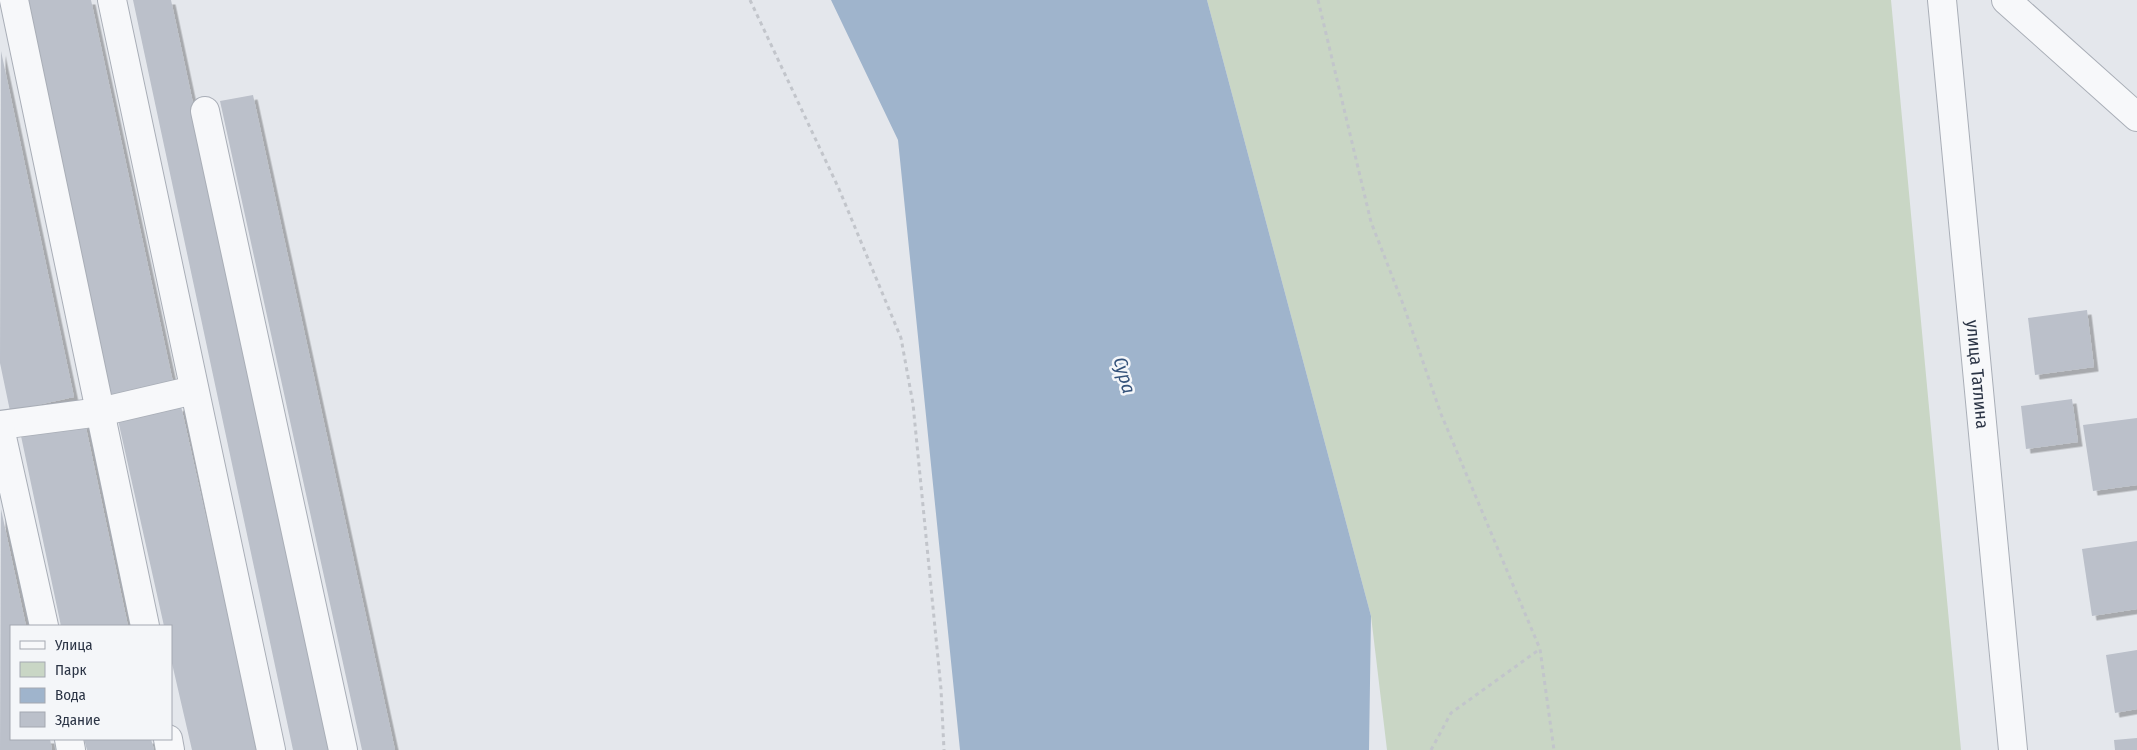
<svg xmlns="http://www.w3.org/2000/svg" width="2137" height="750" viewBox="0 0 2137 750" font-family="'Fira Sans Condensed',sans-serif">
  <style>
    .green { fill: #c9d6c5 }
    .water { fill: #9fb4cc }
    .building { fill: #bbc0ca; filter: url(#shadow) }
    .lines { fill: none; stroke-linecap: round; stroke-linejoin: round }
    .minor-casing { stroke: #a9aeb7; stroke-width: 30 }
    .path { stroke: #c2c5cb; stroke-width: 3; stroke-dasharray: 4 4; stroke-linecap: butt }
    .minor { stroke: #f7f8fa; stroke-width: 28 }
    .labels { text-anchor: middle; stroke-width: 5; stroke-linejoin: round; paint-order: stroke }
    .street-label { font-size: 18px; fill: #2b3445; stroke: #f4f6f9 }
    .water-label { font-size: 19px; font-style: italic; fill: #34527a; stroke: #f4f6f9 }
  </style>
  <defs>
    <filter id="shadow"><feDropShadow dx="4.5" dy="4.5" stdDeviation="0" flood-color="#0004"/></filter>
  </defs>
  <rect width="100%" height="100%" fill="#e4e7ec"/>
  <path class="green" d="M1207 0H1891L1961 750H1387L1371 616Z"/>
  <path class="water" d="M831 0H1207L1371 616 1369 750H960L898 140Z"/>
  <path class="building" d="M25 0H91L174 387 112 401Z
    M133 0H171L331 750H293Z
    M1 51 74 397 10 411 0 363Z
    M253 95 395 750H362L220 101Z
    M2087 310 2094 367 2035 375 2028 318Z
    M2072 399 2078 442 2026 449 2021 406Z
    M181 406 258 750H192L171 659V626H164L118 420Z
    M2137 418V485L2093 491 2083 425Z
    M85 423 128 626H61L21 436Z
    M1 509 26 626H11V739H50L52 750H0Z
    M2137 541V609L2092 616 2082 549Z
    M2137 650V709L2115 713 2106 655Z
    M2137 738V750H2115L2114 740Z
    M84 739H151L154 750H87Z"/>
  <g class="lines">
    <defs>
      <g id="minor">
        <path d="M14 0 145 626"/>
        <path d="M112 0 271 750"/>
        <path id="s1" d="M1942 0 2013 750"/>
        <path d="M2006 0 2137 117"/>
        <path d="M205 111 343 750"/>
        <path d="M0 425 100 412 194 390"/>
        <path d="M0 428 44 626"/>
        <path d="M69 739 71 750"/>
        <path d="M168 739 170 750"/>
      </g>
    </defs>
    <use href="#minor" class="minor-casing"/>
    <path class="path" d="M750 0 839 189 901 338 913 404 941 689 944 750
      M1318 0 1371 222 1403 304 1441 414 1540 649 1554 750
      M1431 750 1451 713 1540 649"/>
    <use href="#minor" class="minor"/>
  </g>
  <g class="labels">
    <g class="street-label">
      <text dy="6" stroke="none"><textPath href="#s1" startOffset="376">улица Татлина</textPath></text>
    </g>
    <g class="water-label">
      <text transform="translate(1125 375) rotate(74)" y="7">Сура</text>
    </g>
  </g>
  <rect x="10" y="625" width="162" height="115" fill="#f4f6f9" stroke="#a4a8b1"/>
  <rect x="20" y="641" width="25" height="8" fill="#f7f8fa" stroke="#a4a8b1"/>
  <text x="55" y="650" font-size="15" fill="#2b3445">Улица</text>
  <rect x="20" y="662" width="25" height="15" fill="#c9d6c5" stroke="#a4a8b1"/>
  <text x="55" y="675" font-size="15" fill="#2b3445">Парк</text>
  <rect x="20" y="688" width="25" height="15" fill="#9fb4cc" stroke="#a4a8b1"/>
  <text x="55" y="700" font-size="15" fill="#2b3445">Вода</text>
  <rect x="20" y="712" width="25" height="15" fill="#bbc0ca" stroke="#a4a8b1"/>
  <text x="55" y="725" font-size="15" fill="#2b3445">Здание</text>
</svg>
